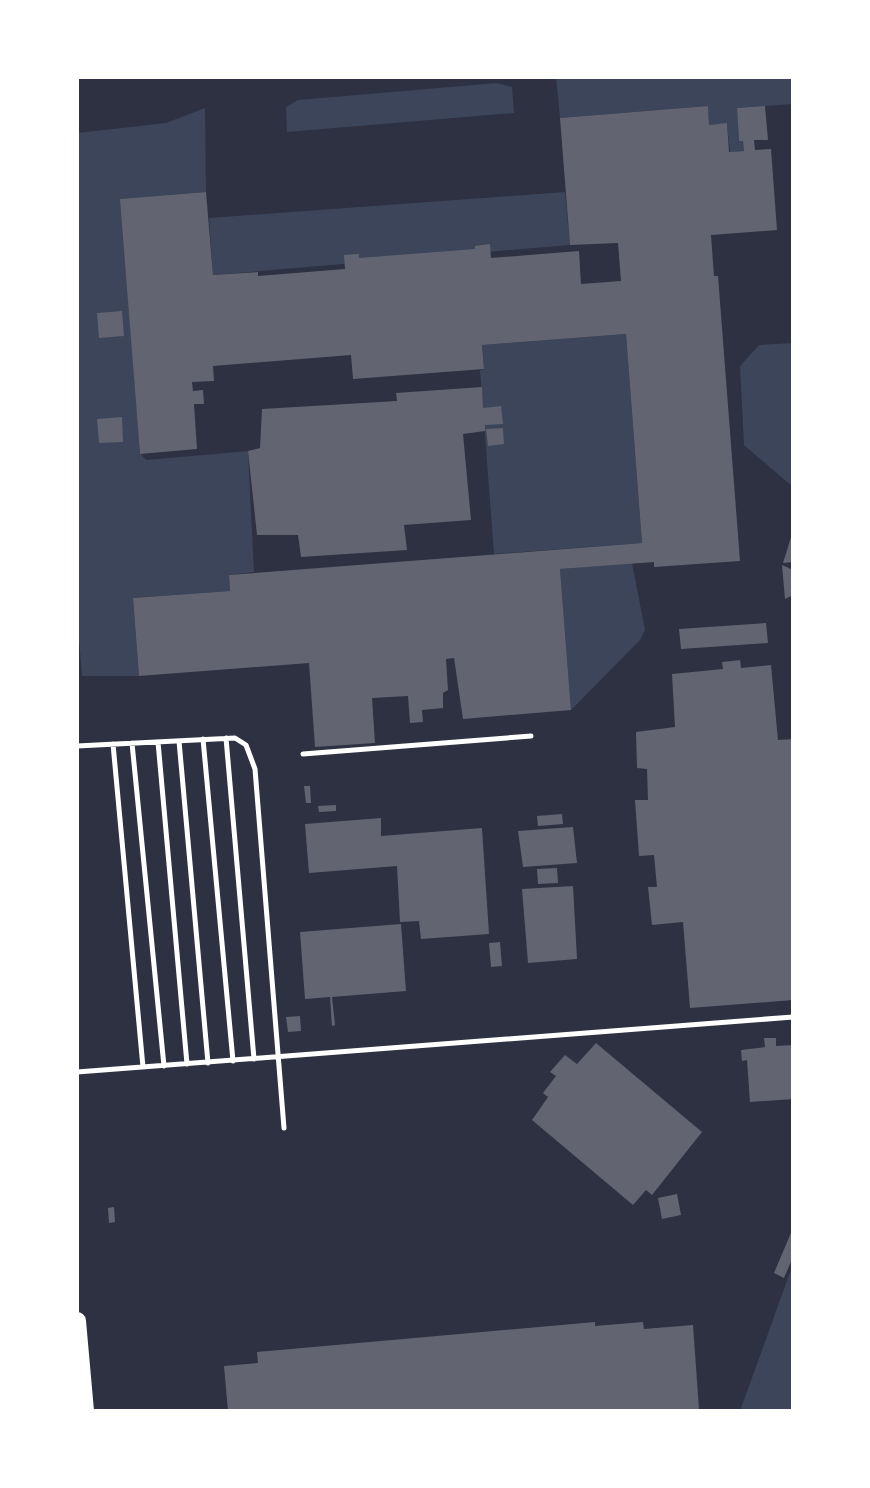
<svg xmlns="http://www.w3.org/2000/svg" width="870" height="1488" viewBox="0 0 870 1488" font-family="'Source Serif 4',serif">
  <style>
    .green { fill: #3c4559 }
    .building { fill: #626471 }
    .lines { fill: none; stroke-linecap: round; stroke-linejoin: round }
    .service { stroke: #fff; stroke-width: 5 }
    .primary { stroke: #fff; stroke-width: 18 }
  </style>
  <rect width="100%" height="100%" fill="#2d3142"/>
  <path class="green" d="M556 77H793V104L737 108 739 141H743L744 151 730 152 727 124 709 125 708 106 560 118Z
    M497 83 512 87 514 113 287 132 286 107 298 100Z
    M205 108 206 192 121 199 140 453 146 460 248 451 254 572 229 575 230 591 133 598 139 676H82L77 615V133L166 123Z
    M565 192 570 245 213 275 209 218Z
    M626 334 642 543 494 554 480 370 484 369 482 345Z
    M793 343V487L744 445 740 366 759 345Z
    M632 563 645 630 640 640 571 710 560 569Z
    M793 1264V1411H740Z"/>
  <path class="building" d="M708 106 709 125 727 123 729 152 744 151 743 141H739L737 108 765 106 768 140H754L755 150 771 149 777 230 711 235 714 276H718L740 561 654 567V562L560 569 571 710 463 719 454 658 446 659 448 690 443 693V708L422 710 423 722 410 723 408 696 372 698 375 743 315 747 309 663 139 676 133 598 230 591 229 575 642 543 626 334 482 345 484 369 353 379 351 355 213 366 214 381 192 382 193 391 203 390 204 404H194L197 449 140 454 120 199 206 192 213 275 258 272V276L345 269 344 255 359 254V258L475 249V246L490 244 491 258 579 251 581 284 621 281 618 243 570 245 560 118Z
    M122 311 124 336 99 338 97 313Z
    M482 387 483 408 501 406 503 424 485 425V431L463 434 471 520 404 525 407 550 301 557 298 535H257L248 451 260 448 262 409 397 401 396 393Z
    M122 417 123 442 99 443 97 419Z
    M503 428 504 444 488 446 486 429Z
    M792 534 793 562 783 563Z
    M782 565 793 570V595L785 599Z
    M766 623 768 643 681 649 679 629Z
    M740 660 741 668 771 665 778 740 793 739V1000L690 1008 683 922 652 925 648 887H657L654 855 639 856 635 800H648L647 769 637 768 636 732 675 727 672 674 723 669 722 662Z
    M304 786H310L311 803H306Z
    M336 805V811L319 812 318 806Z
    M562 814 563 824 538 826 537 816Z
    M381 818V836L482 828 489 934 421 939 419 921 400 922 397 866 309 873 305 824Z
    M573 827 577 863 523 867 518 831Z
    M557 868 558 883 538 884 537 869Z
    M573 886 577 959 528 963 522 889Z
    M401 924 406 991 332 997 335 1025 332 1026 330 997 305 999 300 932Z
    M500 942 502 966 491 967 489 943Z
    M300 1016 301 1031 288 1032 286 1017Z
    M764 1038H776V1046L793 1045V1099L750 1102 747 1060 742 1061 741 1050 765 1047Z
    M596 1043 702 1132 652 1195 646 1190 633 1205 532 1120 548 1097 543 1093 556 1076 550 1072 565 1055 577 1064Z
    M677 1194 681 1215 662 1219 658 1198Z
    M114 1207 115 1222 109 1223 108 1208Z
    M793 1228V1257L784 1278 774 1273Z
    M595 1322V1326L643 1322 644 1329 693 1325 699 1409 228 1411 224 1366 258 1363 257 1352Z"/>
  <g class="lines">
    <path class="service" d="M226 738 254 1059
      M203 739 233 1061
      M179 741 208 1063
      M158 742 187 1064
      M132 743 164 1066
      M113 744 143 1067
      M77 746 235 738 246 745 255 769 284 1128
      M303 754 531 736
      M77 1072 793 1017"/>
    <path class="primary" d="M77 1321 85 1411"/>
  </g>
  <rect width="870" height="1488" fill="none" stroke="#ffffff" stroke-width="158"/>
</svg>
